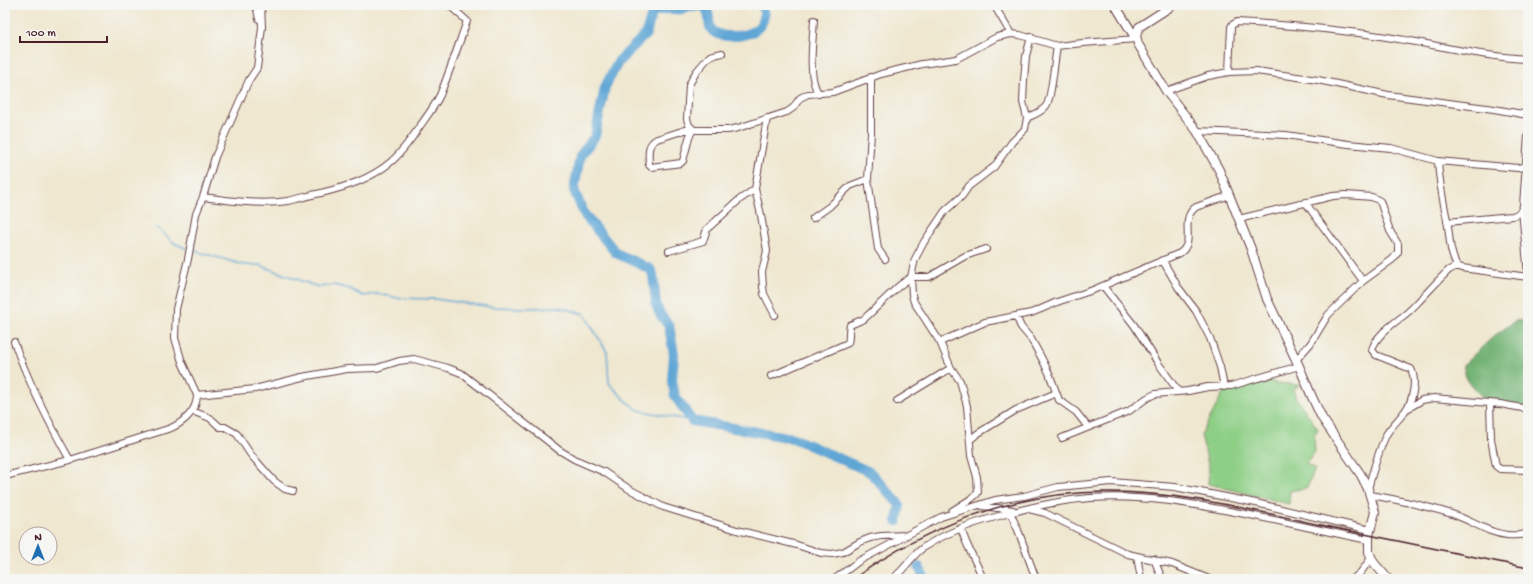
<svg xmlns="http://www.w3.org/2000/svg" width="1533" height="584" viewBox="0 0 1533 584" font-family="'Gochi Hand',sans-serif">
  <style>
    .green { fill: #8ecf86; stroke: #6c7758 }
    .forest { fill: #72b273; stroke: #5e684f }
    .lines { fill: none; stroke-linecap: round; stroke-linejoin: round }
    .stream { stroke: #5fa6d5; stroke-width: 1.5 }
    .river { stroke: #5fa6d5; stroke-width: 10 }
    .minor-casing { stroke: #633d44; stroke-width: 8 }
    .tertiary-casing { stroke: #633d44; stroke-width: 10 }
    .minor { stroke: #fff; stroke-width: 6 }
    .tertiary { stroke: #fff; stroke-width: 8 }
    .rail { stroke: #4a1f2b; stroke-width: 1.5 }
  </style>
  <rect width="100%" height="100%" fill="#f6f6f2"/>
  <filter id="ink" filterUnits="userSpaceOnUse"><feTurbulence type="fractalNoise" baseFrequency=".025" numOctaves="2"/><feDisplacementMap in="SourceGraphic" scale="8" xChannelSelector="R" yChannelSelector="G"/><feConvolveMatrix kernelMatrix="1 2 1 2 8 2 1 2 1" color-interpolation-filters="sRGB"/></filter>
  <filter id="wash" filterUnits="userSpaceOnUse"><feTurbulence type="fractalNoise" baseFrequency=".012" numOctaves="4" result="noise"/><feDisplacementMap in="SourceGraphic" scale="16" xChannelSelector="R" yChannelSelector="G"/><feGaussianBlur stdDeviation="0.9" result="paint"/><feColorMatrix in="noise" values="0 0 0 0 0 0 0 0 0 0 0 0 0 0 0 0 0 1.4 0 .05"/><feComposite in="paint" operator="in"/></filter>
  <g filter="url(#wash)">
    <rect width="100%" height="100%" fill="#efe7cf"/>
    <path class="green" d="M1266 379 1276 383 1300 385 1293 389 1296 398 1318 429 1314 435 1315 452 1306 464 1315 469 1307 488 1290 491 1289 504 1208 484 1209 468 1201 435 1224 391Z"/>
    <path class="forest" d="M1528 320V408L1497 403 1482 397 1467 381 1463 365 1494 336 1515 321Z"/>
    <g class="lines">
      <path class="stream" d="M156 227 174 243 188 249
        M192 250 244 265H259L318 287 334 285 350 289 363 296 375 294 386 295 397 298 435 299 492 307 530 308 559 307 584 314 607 352 609 383 624 399 638 410 692 421"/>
      <path class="river" d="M648 5 652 13 646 34 618 62 605 87 595 136 580 156 574 190 584 214 616 253 650 269 653 274 656 305 660 314 669 326 674 354 672 380 675 396 692 421 793 438 870 472 900 505 897 521
        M652 13C657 11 662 9 667 9 672 8 677 10 683 9 689 8 697 3 704 7 713 13 705 26 714 32 729 41 764 36 764 14 764 11 763 8 762 5
        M919 567 925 579"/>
    </g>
  </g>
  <g filter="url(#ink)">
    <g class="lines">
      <defs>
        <path id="minor" d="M256 5 259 19
          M994 5 1011 34
          M1522 5 1528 6
          M814 20C813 39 807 79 819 94
          M722 53 710 56 708 58 696 72 689 85 687 119 689 125 693 129 689 138 683 161 681 163 651 167 649 165C649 154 646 145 657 139L685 130H728L738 128 787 112 793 108 800 98 808 94 833 92 881 74 922 64 956 59 997 37 1011 34 1020 35 1057 46 1083 43 1136 39
          M1229 72 1231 27 1232 25 1237 22C1289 25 1342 30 1393 38 1438 45 1483 57 1528 59
          M871 77V133L868 179 878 249 885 259
          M1166 91 1208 76 1229 72 1256 71 1318 80 1388 95 1494 109 1528 115
          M767 118 755 189 761 215 767 251 762 272 763 287 764 294 775 315
          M1027 118C1033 115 1042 112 1046 106 1051 101 1055 58 1057 46
          M1197 131 1286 135 1348 144 1391 148 1438 161 1518 168 1523 167 1526 163 1528 136
          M1438 161C1439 182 1443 200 1447 220 1450 236 1449 252 1457 266L1462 268 1528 277
          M203 197C231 201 261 205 288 201 299 199 310 195 321 193 346 187 371 179 392 161 403 151 412 138 420 126 427 116 435 106 440 95 450 71 458 46 467 21L449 5
          M1305 202 1363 281
          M1522 210 1528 275
          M813 218 830 206 850 186 868 179
          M1239 219 1333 196 1346 195 1372 197 1380 201 1390 231 1398 244V252L1393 259 1363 281 1328 315 1311 343 1296 360
          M1447 222 1512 216C1518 215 1521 212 1523 206L1526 163
          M669 251 703 241 707 229 739 200 755 189
          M1163 261 1178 287 1196 311 1210 338 1220 367 1224 387
          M1103 286 1134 325 1158 363 1178 391
          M1016 316 1021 327 1031 339 1041 357 1049 373 1059 400 1076 412 1088 427
          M14 342C29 384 48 421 70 460
          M940 342 985 322 1031 313 1041 309 1057 302 1093 290 1180 253C1197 241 1178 220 1196 207L1230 195
          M771 376 848 343C850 337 848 331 850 325L864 319 899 286 911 277H929L965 256 986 249
          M197 395 255 389 302 377 347 369 377 368 399 361 414 359 448 368 461 373 559 450 574 459 604 472 629 489 663 507 737 530 797 545 821 553 832 554 843 552 860 542 870 538 881 536 907 535 941 517 995 500 1024 496 1058 487 1111 482 1175 487 1256 503 1370 530
          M897 401 951 368
          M1490 403 1491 439 1496 466 1500 469 1528 470
          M1407 409 1422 400 1434 398 1500 404 1528 409
          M192 411 210 418 220 427H225L237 434 251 455 274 481 285 489 293 491
          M1062 438 1129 411 1147 398 1155 394 1188 391 1208 387 1231 386 1299 366
          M970 440 977 434 1016 410 1056 393
          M5 476 70 460 171 428C184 422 197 411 197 395L182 362 175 338 176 309 188 259 196 214 203 197 215 157 249 80 257 68 262 27 261 5
          M1368 489C1373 470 1378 453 1386 435 1391 426 1399 420 1405 411 1413 401 1417 380 1411 369L1376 355 1372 350C1376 334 1396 322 1408 312 1422 299 1435 283 1449 270L1457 266
          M1371 495C1399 500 1426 506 1452 514 1471 520 1487 533 1507 535 1514 536 1521 535 1528 534
          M982 506 1013 510
          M1029 509 1045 513 1128 554 1172 564 1209 579
          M952 511 971 499 976 495 978 492 977 477 971 456 967 406 960 381 951 368 940 342 914 302 912 295 911 277 915 259 924 242 945 211 962 196 969 186 994 167 1012 142 1025 129 1027 118 1023 102 1024 80 1026 56 1031 37
          M1010 512 1018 530 1036 579
          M961 528C966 546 976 561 983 579
          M1137 556 1141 579
          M1154 559 1162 579
          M835 579 859 561 904 537
          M892 579C905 570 911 556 924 547 947 532 973 523 999 516 1030 507 1059 500 1091 498 1144 494 1198 505 1250 515 1289 523 1329 532 1368 540
          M1353 579 1361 572 1371 558"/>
        <path id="tertiary" d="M1115 5 1136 39
          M1173 5 1139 27 1136 35 1138 44 1166 91 1197 131 1219 170 1251 249 1267 299 1299 366 1312 397 1322 418 1361 475 1368 489 1375 512 1369 535V552L1374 563 1388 579"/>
      </defs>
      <use href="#minor" class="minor-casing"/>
      <use href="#tertiary" class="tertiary-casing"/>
      <use href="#minor" class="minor"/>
      <use href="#tertiary" class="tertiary"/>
      <path class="rail" d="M853 579C927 526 1013 492 1105 492 1178 491 1251 510 1321 525 1390 540 1459 554 1528 568"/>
    </g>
  </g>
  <rect width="1533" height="584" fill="none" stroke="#f6f6f2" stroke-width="20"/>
  <g transform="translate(38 546)"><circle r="19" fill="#f6f6f2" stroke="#b1a0a2"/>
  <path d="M0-3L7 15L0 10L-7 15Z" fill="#1f6fb2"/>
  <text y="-6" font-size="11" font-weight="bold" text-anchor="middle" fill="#4a1f2b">N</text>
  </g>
  <path d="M20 36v6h87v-6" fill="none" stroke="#4a1f2b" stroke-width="2"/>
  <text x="26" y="36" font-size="12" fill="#4a1f2b" stroke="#f6f6f2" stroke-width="3" paint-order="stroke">100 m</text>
</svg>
